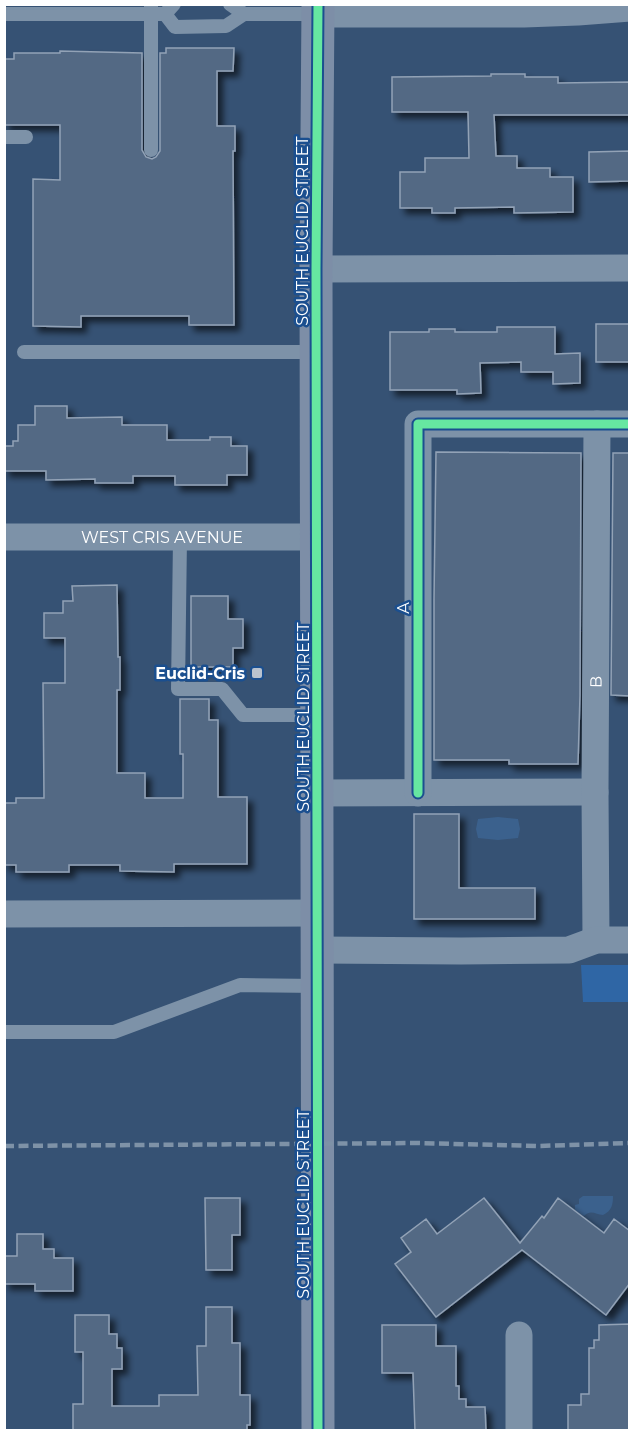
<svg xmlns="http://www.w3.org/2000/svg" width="634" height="1435" viewBox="0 0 634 1435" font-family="Montserrat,sans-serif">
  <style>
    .green { fill: #2f66a5 }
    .water { fill: #3b618d }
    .building { fill: #526984; stroke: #92a2b6; stroke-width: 1.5; filter: url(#shadow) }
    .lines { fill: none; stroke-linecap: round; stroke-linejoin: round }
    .service { stroke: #7d92a8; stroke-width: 14 }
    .minor { stroke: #7d92a8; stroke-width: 27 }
    .primary { stroke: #7d8ea7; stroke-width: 33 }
    .rail { stroke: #7e92a7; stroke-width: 4.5; stroke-dasharray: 10 4.5; stroke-linecap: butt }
    .cycleway-casing { stroke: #1b4f8f; stroke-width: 13 }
    .cycleway { stroke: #66e7a1; stroke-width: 9 }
    .poi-dot { fill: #b9c2ce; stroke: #1b4f8f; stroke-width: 2 }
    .labels { text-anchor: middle; stroke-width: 5; stroke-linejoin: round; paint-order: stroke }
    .street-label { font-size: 16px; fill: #fff; stroke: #1b4f8f }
    .poi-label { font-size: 16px; font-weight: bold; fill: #fff; stroke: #1b4f8f; text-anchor: end }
  </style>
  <defs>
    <filter id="shadow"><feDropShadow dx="5.5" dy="5.5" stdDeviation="3" flood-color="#0009"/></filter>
  </defs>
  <rect width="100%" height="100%" fill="#365274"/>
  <path class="green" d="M581 965H629V1002H583Z"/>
  <path class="water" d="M498 817 518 819 520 829 518 838 498 840 478 838 476 829 478 819Z
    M583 1196H613C613 1204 612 1211 603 1215 596 1215 591 1209 584 1216L575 1210V1205L579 1204V1199Z"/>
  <path class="building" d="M166 48H234L233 71H217V126H235V151H233L234 325H189V316H81V327L33 326V179L60 180V125H4V59H14V53H60V51L142 53V150L146 157 152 159 156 157 160 151V53H166Z
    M491 74H525V77H558V83L630 82V115H494L496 156H517V168H550V177H573V212L514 213V207L455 208V213H432V208H400V172H425V158H469L468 112H392V77L491 76Z
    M630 151V181L589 182V152Z
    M596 324H630V362H596Z
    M497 327H555V354L580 353V383L553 384V372H521V362L480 363 481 393 457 394V390H390V332H429V329H455V332H497Z
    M35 406H67V418L122 417V425H167V440H210V437H231V446H247V475H227V485H175V476H133V483H95V479L46 480V471H4V446H13V441H18V425H35Z
    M436 452 581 453 580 695 578 764H509V760H434V599Z
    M613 453H630V696L611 695Z
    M117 585 118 657H120V690H117V773H145V798H183V754H180V699H209V720H218V797H247V864H174V872L120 871V865H69V872H16V865H4V803H16V798H44L43 683H65V638H44V613H63V601H73L72 586Z
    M191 596H228V619H243V648H233V667H191Z
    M414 814H459V888H535V919H414Z
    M205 1198H240V1235H232V1270H206Z
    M484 1198 520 1243 542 1216 544 1218 558 1198 604 1233 614 1219 630 1231V1283L606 1315 522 1250 436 1317 395 1264 411 1252 401 1238 426 1219 437 1234Z
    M17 1234H43V1249H54V1258H73V1291H35V1284H4V1256H17Z
    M206 1307H232V1343H240V1395H250V1425H247V1431H73V1404H83V1352H75V1315H109V1334H117V1348H122V1369H112V1406H159V1395H198L197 1346H206Z
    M630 1324V1431H568V1405H581V1394H589V1348H594V1340H599V1325Z
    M382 1325H436V1346H456V1386H459V1399H466V1407H485L486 1431H415L413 1373H382Z"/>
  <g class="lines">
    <path class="service" d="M230 4 244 14H317
      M4 14H165L174 4
      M165 14 175 27 226 26 244 14
      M4 137H26
      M151 150V4
      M24 352H317
      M180 538 178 689H222L243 715H317
      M4 1032H114L240 985 318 986"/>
    <g class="minor">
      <path d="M317 14H524L578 12 630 8"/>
      <path d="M316 269 630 268"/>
      <path id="s1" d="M4 537H318"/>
      <path d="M317 793 595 792"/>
      <path d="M418 793V424H630"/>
      <path d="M4 914 317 913"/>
      <path id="s2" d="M596 940 595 792 597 424"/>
      <path d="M318 950 461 951 569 950 596 940H630"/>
      <path d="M519 1335V1430"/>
    </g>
    <path class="primary" d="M318 4 316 269 318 1430"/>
    <path class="rail" d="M4 1146 418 1143 539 1146 630 1143"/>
    <defs>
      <path id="cycleway" d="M318 4 316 269 318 1430
        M418 793V424H630"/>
    </defs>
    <use href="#cycleway" class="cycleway-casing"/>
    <use href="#cycleway" class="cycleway"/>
  </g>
  <rect class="poi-dot" x="251" y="667" width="12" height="12" rx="3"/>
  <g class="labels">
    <g class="street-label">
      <text transform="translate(302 231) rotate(-90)" y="6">SOUTH EUCLID STREET</text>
      <text dy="6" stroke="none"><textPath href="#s1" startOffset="158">WEST CRIS AVENUE</textPath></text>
      <text transform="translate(403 608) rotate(-90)" y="6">A</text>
      <text dy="6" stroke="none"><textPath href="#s2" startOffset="258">B</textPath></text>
      <text transform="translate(303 717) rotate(-90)" y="6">SOUTH EUCLID STREET</text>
      <text transform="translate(303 1204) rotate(-90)" y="6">SOUTH EUCLID STREET</text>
    </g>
    <g class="poi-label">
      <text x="245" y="679">Euclid-Cris</text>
    </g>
  </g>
  <rect width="634" height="1435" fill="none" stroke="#ffffff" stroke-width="12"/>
</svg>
